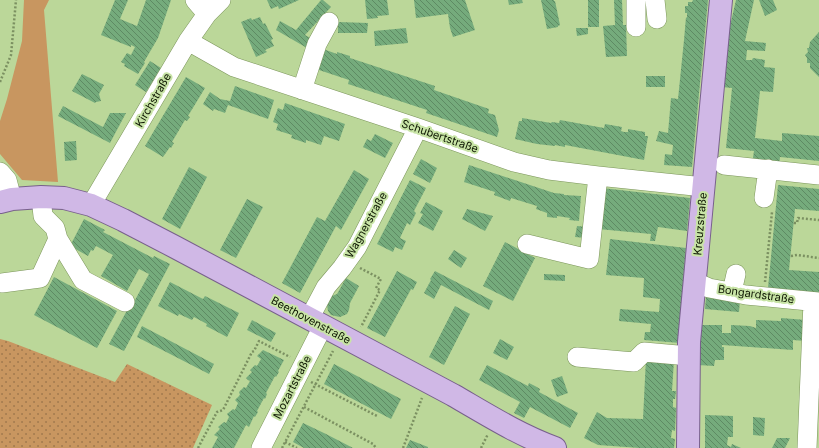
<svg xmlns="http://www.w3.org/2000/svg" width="819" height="448" viewBox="0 0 819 448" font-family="Inter,sans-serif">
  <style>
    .grass { fill: url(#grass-dots) }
    .garden { fill: #c89660 }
    .building { fill: url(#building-back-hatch) }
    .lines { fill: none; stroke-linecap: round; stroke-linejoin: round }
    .minor-casing { stroke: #7b955a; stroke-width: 20 }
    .major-casing { stroke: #78608c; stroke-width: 24 }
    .path { stroke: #7b9061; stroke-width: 2.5; stroke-dasharray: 2 2; stroke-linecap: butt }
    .minor { stroke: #fff; stroke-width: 19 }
    .major { stroke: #d0b8e6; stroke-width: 22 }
    .labels { text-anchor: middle; stroke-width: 4; stroke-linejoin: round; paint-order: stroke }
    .street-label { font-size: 11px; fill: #0e1702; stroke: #c8e4a6 }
  </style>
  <defs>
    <pattern id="grass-dots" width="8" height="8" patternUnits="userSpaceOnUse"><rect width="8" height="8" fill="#c89660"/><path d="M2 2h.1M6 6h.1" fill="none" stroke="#a1794d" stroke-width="1.8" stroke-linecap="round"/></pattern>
    <pattern id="building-back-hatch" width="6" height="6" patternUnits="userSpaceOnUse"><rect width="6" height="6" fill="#75ab7c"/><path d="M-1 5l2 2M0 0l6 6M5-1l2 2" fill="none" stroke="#5e8a63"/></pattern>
  </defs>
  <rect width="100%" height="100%" fill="#bbd799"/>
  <path class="grass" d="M0 339 8 341 115 382 127 364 212 405 193 448H0Z"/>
  <path class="garden" d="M24 0H49L44 10 58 182 22 180 0 154V121L7 99 22 41Z"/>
  <path class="building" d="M115 0H128L120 19 137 26 146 0H171L158 38 144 62 145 63 138 74 124 66 125 64 121 62 127 53 131 55 135 47 131 45V47L101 35Z
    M267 0H299L279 9 278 6 271 9Z
    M321 0H323L331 7 305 35 312 39 307 48 276 30 280 21 296 30Z
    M365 0H387L389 15 377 16 378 18 367 19Z
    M414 0H465L475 30 453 37 450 28 448 14 416 18Z
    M508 0H522L523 3 509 5Z
    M541 0H554V1H555L560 25 558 26V27L547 29Z
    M588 0H599V27H588Z
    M614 0H622L623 25H626L627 56 606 57 603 26 615 25Z
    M693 0H708L692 167 664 165 665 154 672 155 673 145 656 141 659 131 668 133 671 98 678 99 684 40 686 17 687 18V13H685V6H688V2H692Z
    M736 0H754L745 41 766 43 765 51 747 50 746 60H752L753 58 765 60 764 67 775 68 773 92 760 91 755 138 782 141V133L819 136V161L780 157 779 166 752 164 754 151 726 148 732 88 722 87 727 39Z
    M759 0H773L777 10 765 16Z
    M260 17 263 24 265 23 273 39 271 40 274 46 265 50 267 52 256 57 241 22 251 18 252 20Z
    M338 22 368 23 367 33H338Z
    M406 28 408 43 375 46 374 31Z
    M576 28H588V34L577 36Z
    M819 32V77L810 68V63H807V58L805 55 808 52 807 48H809L810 42Z
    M323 49 337 54V52L350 56V58L435 86 434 90 489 109 488 113 495 115 499 130 497 137 426 113 427 110 348 84 349 80 316 69Z
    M150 61 161 68 146 92 135 85Z
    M82 74 104 85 99 94 101 101 96 102 95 103 72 91Z
    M646 76H665V87H646Z
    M186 77 205 88 188 116 190 117 187 121 185 120 172 142 174 143 171 148 170 147 163 157 145 146Z
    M235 86 274 100 268 119 228 105 225 113 214 109 213 111 203 104 210 92 220 99 230 101Z
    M285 103 345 124 339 141 324 136 321 145 306 140V143L291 138 292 135 276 130 278 124 273 122 278 108 283 110Z
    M63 106 103 127 110 113H126L110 143 58 116Z
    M522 118 551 123 552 122 559 123 560 120 604 128 605 124 622 127 621 131 624 132H628V129L645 132V136H648L644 160 565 145V147L555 145V146L537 144 515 139 519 121H522Z
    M375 134 393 143 385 158 363 147 367 139 371 141Z
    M76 141 77 160 65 161 64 142Z
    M421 159 437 168 430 183 413 174Z
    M469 165 554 193 564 194V195L581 196 579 221 569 220 570 218 557 216V218L547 217V213L536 209 537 206 511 198 510 201 494 195 495 192 464 182Z
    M189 167 207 177 180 229 162 219Z
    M354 170 369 179 341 230 336 226 300 293 282 283 317 217 325 221Z
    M410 180 426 188 414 211 416 213 410 225 407 223 400 238 406 241 402 250 395 247 393 252 377 244Z
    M778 185 819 189V211L795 209 789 270 819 272V293L768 288Z
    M602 188 690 198 687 231 658 227 655 241H650L651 234 598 229Z
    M247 199 263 207 236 258 220 250Z
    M426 202 443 211 433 231 418 223 423 214 420 213Z
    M467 209 493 216 485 231 462 219Z
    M84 219 105 230 103 232 153 258 154 256 170 264 124 351 109 344 132 301 134 302 149 274 139 269 127 291 101 276 113 255 96 246 93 251 91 250 88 256 70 246Z
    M577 226 587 227 586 238 575 237Z
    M610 239 686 248 683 282H685L680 343 644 340 645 332H650L651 324 619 321 620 309 659 312 660 299 643 297 644 278 606 275Z
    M505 242 535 258 513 301 483 286Z
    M454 250 467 258 461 268 448 259Z
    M397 271 417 282 413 290 411 289 409 293 385 337 367 328Z
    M435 271 493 301 489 310 441 285 434 299 424 293 431 280 430 279Z
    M544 274 565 275V281L544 280Z
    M54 277 117 311 97 348 34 315Z
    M346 278 359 286 350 303 349 310 347 314 340 317 335 316 331 315 328 311 327 305 332 296 337 294Z
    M170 282 203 299 205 296 239 313 227 337 206 326 207 324 194 317 192 320 179 314 178 316 158 306Z
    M706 297 740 300 739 312 705 309Z
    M455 306 470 314 444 365 429 357Z
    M781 318 806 320 805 341 793 340V350L722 345V347H724V360H715L714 366 698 365 699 325H722V333H731V325L750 326 756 328V320L781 321Z
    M252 320 276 333 271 342 247 330Z
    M142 326 214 364 209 374 137 337Z
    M500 339 514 347 507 360 493 353Z
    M263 350 284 360 278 371 279 372 276 377 275 376 266 393 267 394 265 399 264 398 257 411 258 412 255 417 254 416 249 427 246 425 234 448H212L218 437 214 435 220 429 218 427 224 422 226 423 229 417 227 414 233 409 235 410 238 403 235 400 240 395 239 392 244 387 246 388 250 381 248 380 246 378 252 372 250 370 255 365 257 366 261 359 257 356Z
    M646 358 674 360 672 391H676L675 399H673V407L676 408 675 431 672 430 671 438 675 439 674 448H640L598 445 584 438 597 412 607 418 643 419Z
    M334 364 401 399 391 419 324 384Z
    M487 365 528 386 529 383 535 386 540 389 539 392 578 413 570 428 530 407 524 418 514 413 520 402 479 380Z
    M562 376 568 393 557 397 551 380Z
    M705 415 733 416V437H728L727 445 731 447 732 444 741 448H705Z
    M753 417 765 418 764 436 753 435Z
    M303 423 326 434 353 448H304L293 442Z
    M777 438H790L785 448H772Z
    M410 440 428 447V448H406Z"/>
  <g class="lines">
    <defs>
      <path id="minor" d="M195 0 207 14
        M655 0 657 19
        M636 27V0
        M188 41 234 67 418 128 514 162 549 170 598 176 704 187
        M302 90 317 44 329 22
        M724 165 819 175
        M0 172 7 180 12 199
        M41 197 43 216 55 228 58 239 83 280 125 302
        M764 198 768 169
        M91 205 188 41 207 14 221 0
        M527 244 589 259 598 176
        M695 282 709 288 746 295 819 302
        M2 283 40 278 58 239
        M732 292 736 274
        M309 319 326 287 342 268 357 247 418 128
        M577 357 634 362 644 352 689 356
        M261 448 323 326
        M807 448 813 302"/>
      <path id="major" d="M0 202 12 199 41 197 64 198 91 205 123 220 175 247 453 395C486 414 519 435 555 448
        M688 448 689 342 721 0"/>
    </defs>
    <use href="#minor" class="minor-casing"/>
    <use href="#major" class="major-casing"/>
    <path class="path" d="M0 82 11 55 16 0
      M794 223H797L798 218 819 220
      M791 256 797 255 819 258
      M360 268 381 279 376 288 380 290 361 327
      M765 282 772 212
      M311 382 377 416
      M304 407 373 444 376 448
      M285 442 297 448
      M198 448 217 412 223 410 252 352 254 351 259 341 290 357
      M282 448 333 351
      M403 448 422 398
      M481 448 488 434"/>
    <use href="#minor" class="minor"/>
    <use href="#major" class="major"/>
  </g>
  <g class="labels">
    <g class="street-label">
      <text transform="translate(153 100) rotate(-60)" y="4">Kirchstraße</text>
      <text transform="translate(440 136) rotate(19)" y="4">Schubertstraße</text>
      <text transform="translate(700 224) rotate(-85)" y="4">Kreuzstraße</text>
      <text transform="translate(366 225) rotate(-61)" y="4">Wagnerstraße</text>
      <text transform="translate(756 294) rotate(8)" y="4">Bongardstraße</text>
      <text transform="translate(311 320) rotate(28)" y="4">Beethovenstraße</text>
      <text transform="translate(292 387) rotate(-63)" y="4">Mozartstraße</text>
    </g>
  </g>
</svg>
